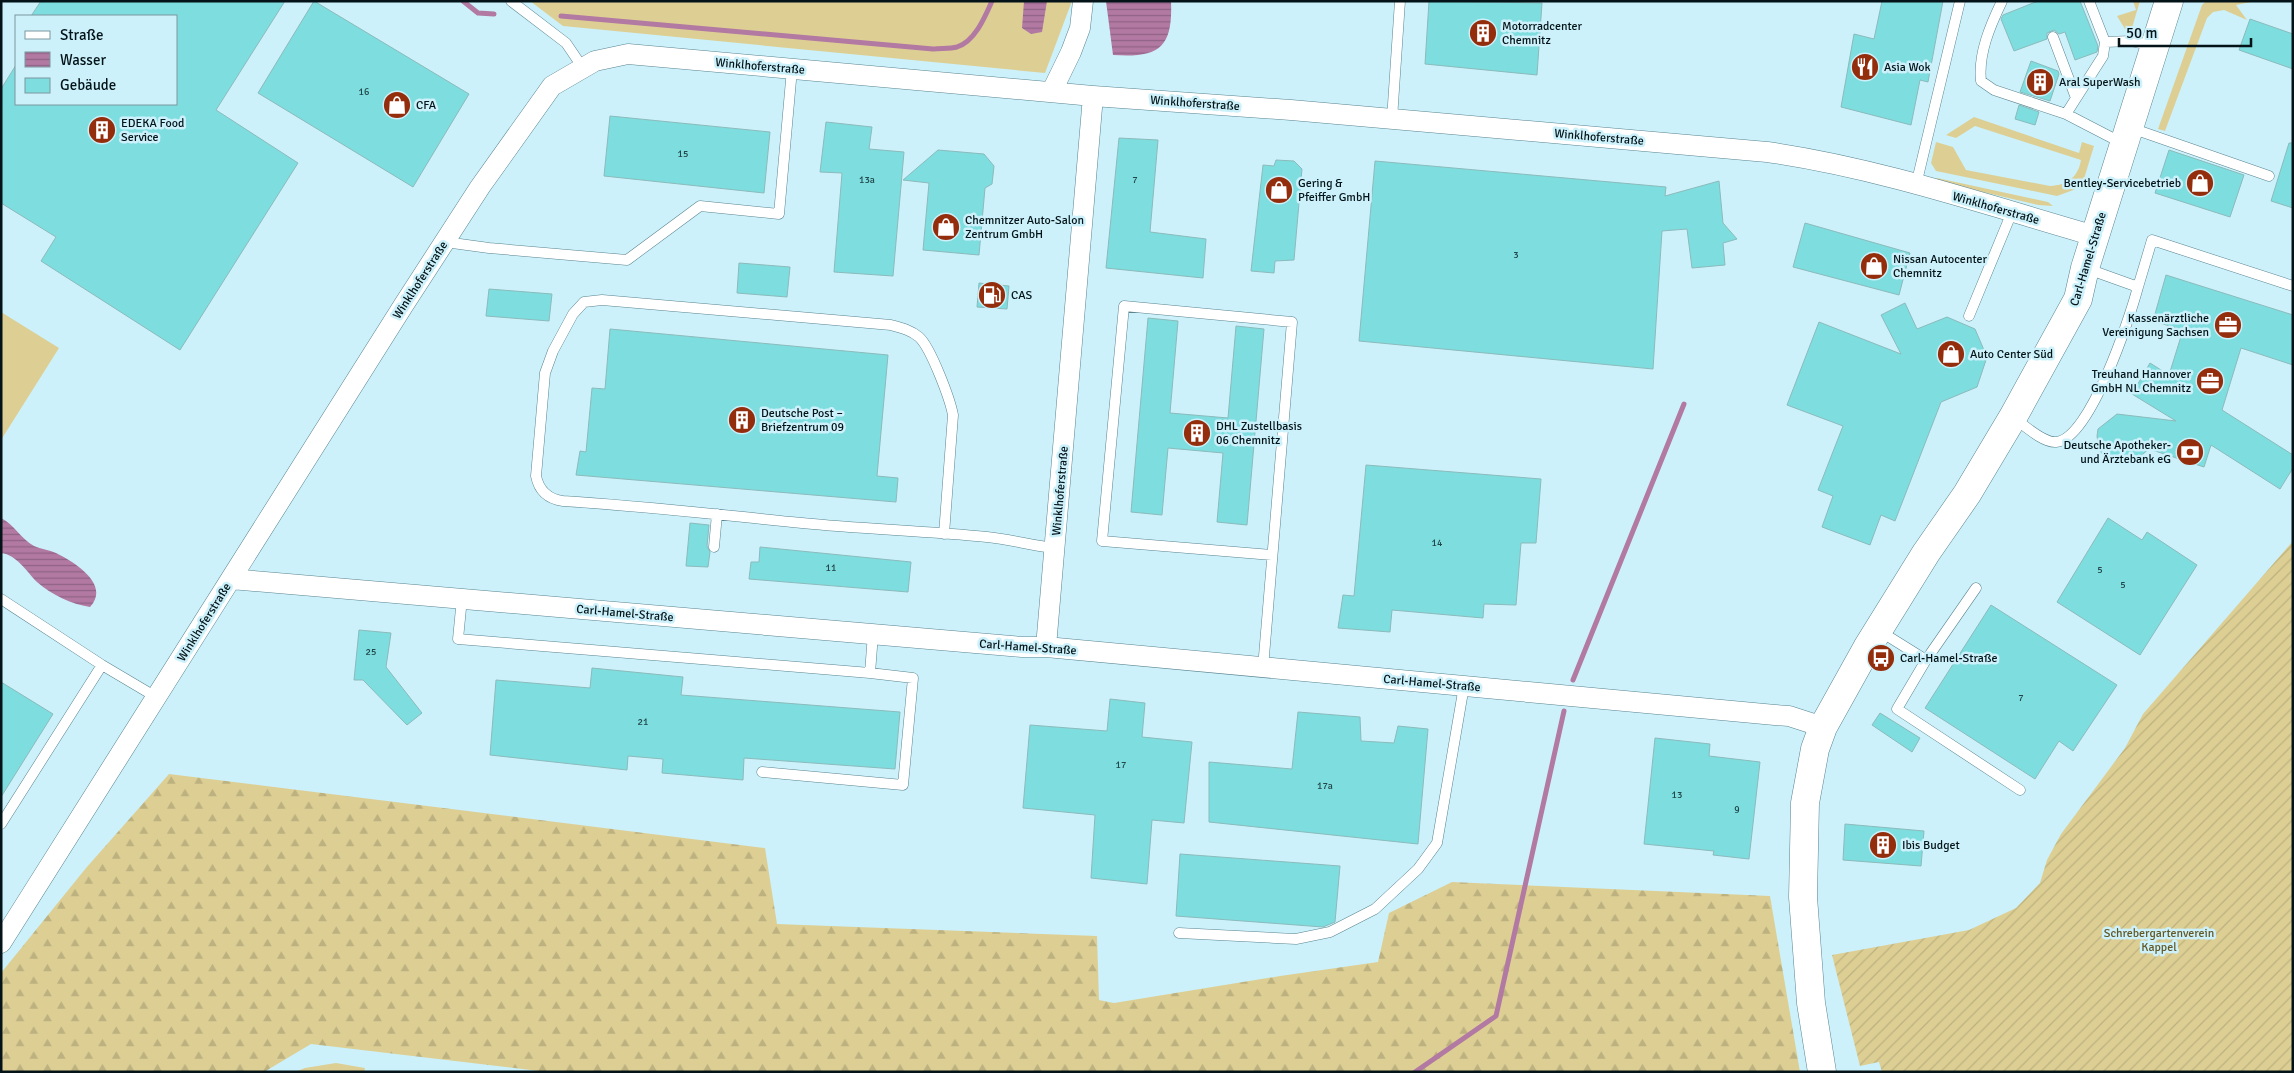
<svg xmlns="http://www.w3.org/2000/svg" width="2294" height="1073" viewBox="0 0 2294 1073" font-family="Signika,sans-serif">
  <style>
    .grass { fill: #ddcf94 }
    .forest { fill: url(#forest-firs) }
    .garden { fill: url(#garden-furrows) }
    .water { fill: url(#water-rules) }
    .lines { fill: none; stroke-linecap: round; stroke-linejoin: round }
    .stream { stroke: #b279a3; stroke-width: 5 }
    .building { fill: #7eddde; stroke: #8bbbbb }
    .lane-casing { stroke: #598490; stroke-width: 11 }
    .street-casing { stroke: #598490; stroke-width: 21 }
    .secondary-casing { stroke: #598490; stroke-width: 29 }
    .lane { stroke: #fff; stroke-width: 10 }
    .street { stroke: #fff; stroke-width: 20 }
    .secondary { stroke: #fff; stroke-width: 28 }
    .labels { text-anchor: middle; stroke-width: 5; stroke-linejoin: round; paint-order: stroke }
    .number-label { font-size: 10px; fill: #224649 }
    .poi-label { font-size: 12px; fill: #031317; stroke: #ccf1fb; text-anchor: start }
    .street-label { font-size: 12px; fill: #031317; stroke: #ccf1fb }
    .park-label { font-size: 12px; fill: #635723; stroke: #ccf1fb }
  </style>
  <defs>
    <pattern id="forest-firs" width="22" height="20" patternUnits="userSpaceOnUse" patternTransform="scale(1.25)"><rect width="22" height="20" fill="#ddcf94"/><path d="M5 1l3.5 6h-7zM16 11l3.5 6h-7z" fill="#bcb17f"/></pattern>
    <pattern id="garden-furrows" width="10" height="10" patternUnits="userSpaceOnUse" patternTransform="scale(1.25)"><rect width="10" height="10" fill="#ddcf94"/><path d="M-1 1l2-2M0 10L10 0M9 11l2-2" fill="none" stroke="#bcb17f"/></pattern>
    <pattern id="water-rules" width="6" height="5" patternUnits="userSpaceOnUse" patternTransform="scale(1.25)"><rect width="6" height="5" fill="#b279a3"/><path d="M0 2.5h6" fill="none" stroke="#8f6284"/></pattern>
  </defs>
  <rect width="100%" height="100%" fill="#ccf1fb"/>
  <path class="grass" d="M530 1H1072L1045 73 563 26Z
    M2133 1H2140L2131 31 2125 29 2117 16 2136 10Z
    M2206 1 2251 2 2236 5 2247 20 2224 10 2213 12 2207 18 2165 131 2158 129 2202 5Z
    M1974 117 2079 153 2082 142 2094 146 2083 182 2076 189 2057 196 1936 171 1931 163 1936 142 1953 147 1966 170 2050 186C2068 185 2078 177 2081 160L1975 126 1956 138 1946 135Z
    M1937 178 2048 202 2053 206 2038 205 1936 181Z
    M1 312 59 348 1 440Z
    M336 1063 365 1068 364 1072H295L305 1068Z"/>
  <path class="forest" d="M169 774 765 848 777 924 1097 936 1099 1000 1114 1003 1280 976 1378 962 1389 913 1452 882 1770 896 1800 1072H547L311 1044 264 1072H1V973L86 868Z"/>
  <path class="garden" d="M2293 541V1072H1882L1879 1062 1860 1066 1832 955 1969 930 2016 908 2040 883 2047 860 2061 834 2125 748 2143 714Z"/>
  <path class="water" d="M1024 1H1047L1042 32 1031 34 1022 28Z
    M1106 1H1171C1173 48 1159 58 1113 55Z
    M1 518C14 524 21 539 34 546 41 549 49 550 56 553 74 562 111 584 90 607 71 604 52 595 37 582 26 571 17 555 1 553Z"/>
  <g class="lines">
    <path class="stream" d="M463 1 478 13 494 14
      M561 16 933 49C940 48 950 49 957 47 975 41 985 17 992 1
      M1573 680 1684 404
      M1415 1072 1496 1016 1564 711"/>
  </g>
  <path class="building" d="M41 1H285L216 110 298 163 180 350 41 261 56 237 1 203V89L16 65V104H176V16H31Z
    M314 1 469 94 413 187 258 93Z
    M1429 1 1542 3 1537 75 1425 64Z
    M1882 1H1943L1928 82 1920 80 1911 125 1841 107 1854 34 1874 39Z
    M2038 1H2080L2098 46 2097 52 2075 60 2065 32 2059 34 2054 30 2047 33V39L2014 51 2001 19 2003 15Z
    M2250 19 2293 34V69L2239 50Z
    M2031 61 2058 71 2059 74 2050 101 2020 92Z
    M2019 105 2039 112 2035 125 2015 119Z
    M610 116 770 132 764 193 604 176Z
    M826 122 872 127 869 149 904 152 893 276 834 272 842 173 820 172Z
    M1119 138 1158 140 1150 232 1206 239 1203 278 1106 268Z
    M2289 143H2293V208L2271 201Z
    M938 150 984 154 994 166 992 184 985 188 979 255 923 250 929 183 903 180Z
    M2169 150 2244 175 2230 217 2155 193Z
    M1276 160 1294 161 1302 169 1294 260 1275 261 1274 273 1251 271 1263 165 1274 166Z
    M1375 161 1666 187 1665 196 1719 181 1723 223 1737 239 1723 243 1725 265 1692 268 1687 229 1662 231 1653 369 1359 341Z
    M1805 223 1910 253 1899 295 1793 267Z
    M739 263 790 267 787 297 737 293Z
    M2166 275 2293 315V365L2241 348 2222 410 2293 455V468L2280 489 2211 445 2204 467 2149 449 2131 464 2108 460 2099 450 2097 436 2098 429 2117 414 2176 421 2132 394 2150 363 2169 375 2183 330 2153 321Z
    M979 283 1009 286 1007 309 977 307Z
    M489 289 552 294 549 321 486 316Z
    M1905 303 1917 329 1947 317 1975 329 1987 357 1977 387 1941 402 1895 521 1881 515 1870 545 1822 527 1833 496 1818 490 1843 426 1787 405 1819 322 1901 354 1881 315Z
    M1148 318 1178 321 1170 413 1228 418 1236 326 1264 329 1247 525 1217 522 1223 453 1168 448 1162 515 1131 512Z
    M610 329 888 355 877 476 898 478 896 502 576 475 580 451 586 452 592 388 605 389Z
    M1366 465 1541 479 1536 543H1521L1516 605 1484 604 1483 618 1392 610 1390 632 1338 628 1343 595 1354 596Z
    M2108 518 2142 540 2147 532 2197 565 2140 655 2057 602Z
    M690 523 709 525 707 546 710 552 708 567 686 566Z
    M760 547 911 562 908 592 749 579 751 562H759Z
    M1991 605 2117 685 2073 751 2059 741 2035 779 1925 708Z
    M359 630 391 633 386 667 422 713 407 725 363 680H354Z
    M592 668 683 677 681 695 900 712 895 769 744 758 743 780 662 773 663 759 628 756 627 770 490 755 496 680 590 688Z
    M1 682 53 714 1 797Z
    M1110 699 1145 703 1142 737 1192 742 1184 823 1152 820 1147 884 1091 878 1095 815 1023 808 1030 725 1107 731Z
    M1298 712 1360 717 1361 741 1394 743 1398 726 1428 729 1418 844 1209 822V762L1292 769Z
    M1880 713 1920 738 1912 752 1872 725Z
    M1655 738 1710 744 1709 756 1760 762 1749 859 1713 855 1714 851 1644 844Z
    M1845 824 1924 831 1921 866 1843 860Z
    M1180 854 1340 866 1335 922 1323 927 1176 916Z"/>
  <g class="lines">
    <defs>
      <path id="lane" d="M511 1 566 43 583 68
        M2002 1C1990 26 1978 54 1981 81L1994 90 2066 114 2122 143
        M2089 1 2105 42
        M2053 37 2076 98
        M2066 114 2103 56 2105 42 2131 41 2153 46
        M1392 119 1400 1
        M2131 128 2269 176
        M1916 185 1960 1
        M445 242 489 248 627 260 700 206 779 214 792 69
        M2138 287 2152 240 2293 286
        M1969 316 2012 212
        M2014 418C2024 425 2043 443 2056 442 2090 440 2130 317 2138 287L2085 268
        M944 534 953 415C950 399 931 348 919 337 910 330 902 328 891 325L602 300 584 302 573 314 553 351 545 373 536 476C539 491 548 499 563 501 643 506 722 515 802 523 863 529 926 531 987 537 1010 539 1032 546 1055 548
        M714 547 717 514
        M1976 588 1926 660 1897 709 2020 790
        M462 598 458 639 870 673 873 634
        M1 599 102 665 156 697
        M1878 630 1926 660
        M1263 668 1292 322 1124 306 1102 541 1272 555
        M762 772 903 785 913 678 870 673
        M1 824 102 665
        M1179 933 1296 939 1330 932 1375 909 1418 869 1437 843 1464 686"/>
      <path id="street" d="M1052 91 1071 52 1080 28 1083 1
        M231 579 1022 647H1046L1775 715 1789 716 1823 727
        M1046 647 1093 96
        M1 943 403 306 480 187 552 86 595 61 628 54 1093 96 1291 110 1767 152C1879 168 1987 205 2095 236"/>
      <path id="secondary" d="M1822 1072 1811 1003 1803 897 1805 803 1815 749 1823 727 1867 648 1926 553 1967 494 2013 417 2078 299 2085 268 2169 1"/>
    </defs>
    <use href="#lane" class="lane-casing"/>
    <use href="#street" class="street-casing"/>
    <use href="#secondary" class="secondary-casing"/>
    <use href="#lane" class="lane"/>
    <use href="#street" class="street"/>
    <use href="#secondary" class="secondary"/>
  </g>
  <defs>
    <symbol id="building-disc" viewBox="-11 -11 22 22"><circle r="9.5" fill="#942d0c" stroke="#ccf1fb"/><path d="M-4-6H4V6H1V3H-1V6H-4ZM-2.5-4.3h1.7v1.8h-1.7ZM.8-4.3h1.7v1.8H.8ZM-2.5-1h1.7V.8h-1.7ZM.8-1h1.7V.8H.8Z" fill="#fff"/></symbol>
    <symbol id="restaurant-disc" viewBox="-11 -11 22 22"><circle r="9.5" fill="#942d0c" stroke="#ccf1fb"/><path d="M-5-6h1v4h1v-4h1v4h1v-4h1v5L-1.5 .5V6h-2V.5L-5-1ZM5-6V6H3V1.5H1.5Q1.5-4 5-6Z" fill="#fff"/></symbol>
    <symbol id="shop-disc" viewBox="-11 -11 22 22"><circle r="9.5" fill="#942d0c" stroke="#ccf1fb"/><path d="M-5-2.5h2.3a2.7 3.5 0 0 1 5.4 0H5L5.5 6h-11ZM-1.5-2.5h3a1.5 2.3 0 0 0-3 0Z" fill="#fff"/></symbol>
    <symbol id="fuel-disc" viewBox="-11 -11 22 22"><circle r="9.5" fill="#942d0c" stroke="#ccf1fb"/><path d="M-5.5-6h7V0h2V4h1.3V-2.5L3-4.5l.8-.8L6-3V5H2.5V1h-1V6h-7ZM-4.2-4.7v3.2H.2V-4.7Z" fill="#fff"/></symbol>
    <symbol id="office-disc" viewBox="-11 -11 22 22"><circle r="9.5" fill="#942d0c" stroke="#ccf1fb"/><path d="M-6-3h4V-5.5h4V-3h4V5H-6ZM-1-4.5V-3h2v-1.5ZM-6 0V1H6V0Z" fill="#fff"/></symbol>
    <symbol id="bank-disc" viewBox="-11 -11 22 22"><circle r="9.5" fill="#942d0c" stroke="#ccf1fb"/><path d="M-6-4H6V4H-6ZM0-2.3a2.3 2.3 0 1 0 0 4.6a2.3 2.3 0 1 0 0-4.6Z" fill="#fff"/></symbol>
    <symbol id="bus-disc" viewBox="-11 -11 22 22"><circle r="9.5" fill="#942d0c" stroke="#ccf1fb"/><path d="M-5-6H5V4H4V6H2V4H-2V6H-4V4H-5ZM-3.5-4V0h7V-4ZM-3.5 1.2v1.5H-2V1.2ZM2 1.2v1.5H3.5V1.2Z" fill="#fff"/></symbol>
  </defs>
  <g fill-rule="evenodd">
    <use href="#building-disc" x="1467" y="17" width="32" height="32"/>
    <use href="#restaurant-disc" x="1849" y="51" width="32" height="32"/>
    <use href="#building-disc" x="2024" y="66" width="32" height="32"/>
    <use href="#shop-disc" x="381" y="89" width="32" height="32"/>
    <use href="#building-disc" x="86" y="114" width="32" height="32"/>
    <use href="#shop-disc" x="2184" y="167" width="32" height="32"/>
    <use href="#shop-disc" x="1263" y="174" width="32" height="32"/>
    <use href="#shop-disc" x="930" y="211" width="32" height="32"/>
    <use href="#shop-disc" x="1858" y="250" width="32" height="32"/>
    <use href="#fuel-disc" x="976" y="279" width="32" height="32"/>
    <use href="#office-disc" x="2212" y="309" width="32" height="32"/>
    <use href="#shop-disc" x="1935" y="338" width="32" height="32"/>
    <use href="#office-disc" x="2194" y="365" width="32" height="32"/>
    <use href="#building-disc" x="726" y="404" width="32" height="32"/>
    <use href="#building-disc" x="1181" y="417" width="32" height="32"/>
    <use href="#bank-disc" x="2174" y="436" width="32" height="32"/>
    <use href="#bus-disc" x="1865" y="642" width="32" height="32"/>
    <use href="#building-disc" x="1867" y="829" width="32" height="32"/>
  </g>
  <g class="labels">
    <g class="number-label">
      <text x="364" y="95">16</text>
      <text x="683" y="157">15</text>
      <text x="867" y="183">13a</text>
      <text x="1135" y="183">7</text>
      <text x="1516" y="258">3</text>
      <text x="1437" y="546">14</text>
      <text x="831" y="571">11</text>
      <text x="2100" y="573">5</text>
      <text x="2123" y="588">5</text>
      <text x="371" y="655">25</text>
      <text x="2021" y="701">7</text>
      <text x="643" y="725">21</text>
      <text x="1121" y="768">17</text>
      <text x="1325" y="789">17a</text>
      <text x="1677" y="798">13</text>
      <text x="1737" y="813">9</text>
    </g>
    <g class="poi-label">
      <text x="1502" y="30">Motorradcenter<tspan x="1502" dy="14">Chemnitz</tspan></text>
      <text x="1884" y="71">Asia Wok</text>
      <text x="2059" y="86">Aral SuperWash</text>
      <text x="416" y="109">CFA</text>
      <text x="121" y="127">EDEKA Food<tspan x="121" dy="14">Service</tspan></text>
      <text x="1298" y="187">Gering &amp;<tspan x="1298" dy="14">Pfeiffer GmbH</tspan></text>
      <text x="2181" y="187" text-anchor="end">Bentley-Servicebetrieb</text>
      <text x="965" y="224">Chemnitzer Auto-Salon<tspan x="965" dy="14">Zentrum GmbH</tspan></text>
      <text x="1893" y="263">Nissan Autocenter<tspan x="1893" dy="14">Chemnitz</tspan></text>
      <text x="1011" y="299">CAS</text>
      <text x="2209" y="322" text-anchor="end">Kassenärztliche<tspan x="2209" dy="14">Vereinigung Sachsen</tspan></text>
      <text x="1970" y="358">Auto Center Süd</text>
      <text x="2191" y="378" text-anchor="end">Treuhand Hannover<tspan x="2191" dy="14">GmbH NL Chemnitz</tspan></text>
      <text x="761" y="417">Deutsche Post –<tspan x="761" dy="14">Briefzentrum 09</tspan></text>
      <text x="1216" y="430">DHL Zustellbasis<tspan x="1216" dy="14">06 Chemnitz</tspan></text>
      <text x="2171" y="449" text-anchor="end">Deutsche Apotheker-<tspan x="2171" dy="14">und Ärztebank eG</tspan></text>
      <text x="1900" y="662">Carl-Hamel-Straße</text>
      <text x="1902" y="849">Ibis Budget</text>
    </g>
    <g class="street-label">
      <text transform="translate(760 66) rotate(5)" y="4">Winklhoferstraße</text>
      <text transform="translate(1195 103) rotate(4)" y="4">Winklhoferstraße</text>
      <text transform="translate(1599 137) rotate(5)" y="4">Winklhoferstraße</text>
      <text transform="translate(1996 208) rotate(16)" y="4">Winklhoferstraße</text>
      <text transform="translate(2088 259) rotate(-73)" y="4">Carl-Hamel-Straße</text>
      <text transform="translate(420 280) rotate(-57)" y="4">Winklhoferstraße</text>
      <text transform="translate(1060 491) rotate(-85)" y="4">Winklhoferstraße</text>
      <text transform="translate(625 613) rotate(5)" y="4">Carl-Hamel-Straße</text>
      <text transform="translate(204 622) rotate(-58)" y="4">Winklhoferstraße</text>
      <text transform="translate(1028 647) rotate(4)" y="4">Carl-Hamel-Straße</text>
      <text transform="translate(1432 683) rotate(5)" y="4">Carl-Hamel-Straße</text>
    </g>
    <g class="park-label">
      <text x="2159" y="937">Schrebergartenverein<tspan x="2159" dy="14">Kappel</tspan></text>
    </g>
  </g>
  <rect width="2294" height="1073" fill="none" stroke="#031317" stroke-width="5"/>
  <rect x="15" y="15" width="162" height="90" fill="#ccf1fb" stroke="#7c98a0"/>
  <rect x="25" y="31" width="25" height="8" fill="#ffffff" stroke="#7c98a0"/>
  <text x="60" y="40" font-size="15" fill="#031317">Straße</text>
  <rect x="25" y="52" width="25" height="15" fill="url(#water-rules)" stroke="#7c98a0"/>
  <text x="60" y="65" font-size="15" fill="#031317">Wasser</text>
  <rect x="25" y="78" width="25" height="15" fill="#7eddde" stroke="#7c98a0"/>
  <text x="60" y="90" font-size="15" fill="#031317">Gebäude</text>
  <path d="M2119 38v8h132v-8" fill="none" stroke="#031317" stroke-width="2.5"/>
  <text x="2126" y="38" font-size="15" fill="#031317" stroke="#ccf1fb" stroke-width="4" paint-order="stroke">50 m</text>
</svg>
